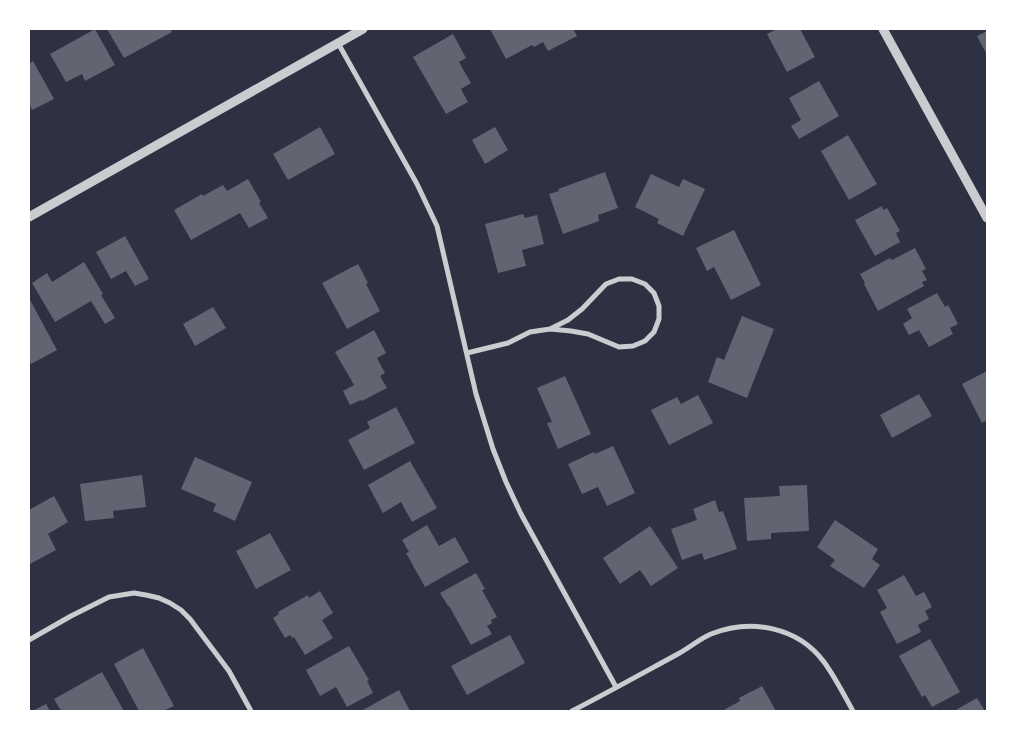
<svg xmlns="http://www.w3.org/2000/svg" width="1016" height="740" viewBox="0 0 1016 740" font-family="Rubik,sans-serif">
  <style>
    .building { fill: #626471 }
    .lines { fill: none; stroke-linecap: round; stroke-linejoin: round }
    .minor { stroke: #caccd0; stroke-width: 5 }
    .tertiary { stroke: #caccd0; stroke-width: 9 }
  </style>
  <rect width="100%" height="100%" fill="#2d3142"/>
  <path class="building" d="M95 29 115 65 85 81 82 74 66 82 50 54Z
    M107 29H170L172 32 124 58Z
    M490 29H573L577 36 548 51 543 42 534 47 532 45 506 59Z
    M777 29H800L815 57 787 72 767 34Z
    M987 31V55L977 36Z
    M453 34 466 58 459 62 471 83 461 89 468 102 446 114 413 57Z
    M33 61 54 99 32 110 29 103V64Z
    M819 81 839 116 799 139 791 126 801 120 789 98Z
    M320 127 335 154 288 180 273 154Z
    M495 127 508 150 485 164 472 140Z
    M848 135 877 184 849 200 821 151Z
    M605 172 618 208 598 215 599 221 563 234 549 194 559 191 558 189Z
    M651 174 679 187 683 179 705 189 683 236 657 223 659 219 635 207Z
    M248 179 261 202 259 203 268 218 249 228 240 213 191 240 174 210 202 194 203 196 223 185 227 191Z
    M882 206 883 210 887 208 900 231 896 233 900 242 875 256 855 220Z
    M523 214 525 218 537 215 544 244 522 250 526 266 498 273 485 224Z
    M734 230 761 285 731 300 714 267 707 271 696 248Z
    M125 236 149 279 135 286 126 271 111 279 96 252Z
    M915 248 926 269 922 271 927 280 922 282 924 286 878 311 864 284 865 283 860 274 890 258 892 260Z
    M84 262 103 294 101 295 115 318 105 324 91 301 55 322 32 283 47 273 52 282Z
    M358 264 368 283 366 284 380 311 347 329 322 283Z
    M937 293 945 307 948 305 958 324 950 328 953 334 929 347 919 330 909 335 903 324 912 318 907 309Z
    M29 298 57 350 31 364 29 360Z
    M213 307 226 328 195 346 183 324Z
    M742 316 774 329 747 398 708 382 717 357 724 360Z
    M374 330 386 353 377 358 385 373 380 376 387 388 362 401 361 400 350 405 343 391 354 385 335 352Z
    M987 371V420L982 423 962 384Z
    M565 376 591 434 558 449 547 423 552 422 537 388Z
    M919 394 932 416 892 438 880 415Z
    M698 395 713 423 669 445 651 410 677 397 681 404Z
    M396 407 415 443 364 470 348 440 370 428 367 422Z
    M613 446 635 493 607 506 598 487 582 494 568 464 594 452 595 454Z
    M195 457 252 482 235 521 213 511 216 504 181 489Z
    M410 461 437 508 412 522 401 502 383 513 368 485Z
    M142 475 146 507 113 511 114 518 85 521 80 484Z
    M807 485 809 531 771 533V539L747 541 744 498 780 496 779 486Z
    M54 496 68 522 48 534 56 550 30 564 29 563V510Z
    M715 500 719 512 723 511 737 549 704 560 702 553 682 560 671 529 697 520 693 509Z
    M835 520 878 549 872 559 880 565 864 588 830 566 835 560 817 547Z
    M427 525 439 546 455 537 469 562 425 587 406 553 409 552 402 540Z
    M650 526 678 568 651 586 640 570 620 584 603 558Z
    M270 533 291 570 256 589 236 551Z
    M476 573 485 589 482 590 497 617 491 620 492 623 487 626 492 634 471 645 449 606H448L440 593Z
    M904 575 916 596 924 592 932 607 925 611 929 619 918 625 921 632 897 644 880 612 887 608 877 590Z
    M320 591 333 613 322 620 333 638 305 655 294 637 292 638 290 635 285 638 273 618 279 614 278 612 308 595 309 598Z
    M510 635 525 663 467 695 451 666Z
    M930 639 960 692 932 707 925 695 922 697 899 656Z
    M349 646 369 680 367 681 373 693 347 707 336 687 320 696 306 670Z
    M143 648 174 706 163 711H139L114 664Z
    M102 672 124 711H61L54 699Z
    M762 686 776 711H722L740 701 739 698Z
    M399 690 410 711H361Z
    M977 698 985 711H954Z
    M46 704 50 711H32Z"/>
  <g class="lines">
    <path class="minor" d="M338 43 417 184 437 226 476 394 493 449 506 482 521 514 616 687
      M467 353 508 343 530 332 550 329 571 331 588 334 619 347 633 346 645 341 654 332 659 319V306L654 293 645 284 632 279H619L606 284 582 309 568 320 550 329
      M29 640 71 616 109 597 134 593 146 595 159 598 170 603 181 610 190 619 229 671 251 711
      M572 711C607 693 641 674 676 655 688 649 699 639 711 634 751 618 798 627 824 662 835 677 844 695 853 711"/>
    <path class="tertiary" d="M883 29 987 218
      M29 217 363 29"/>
  </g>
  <rect width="1016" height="740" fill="none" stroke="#ffffff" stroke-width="60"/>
</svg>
